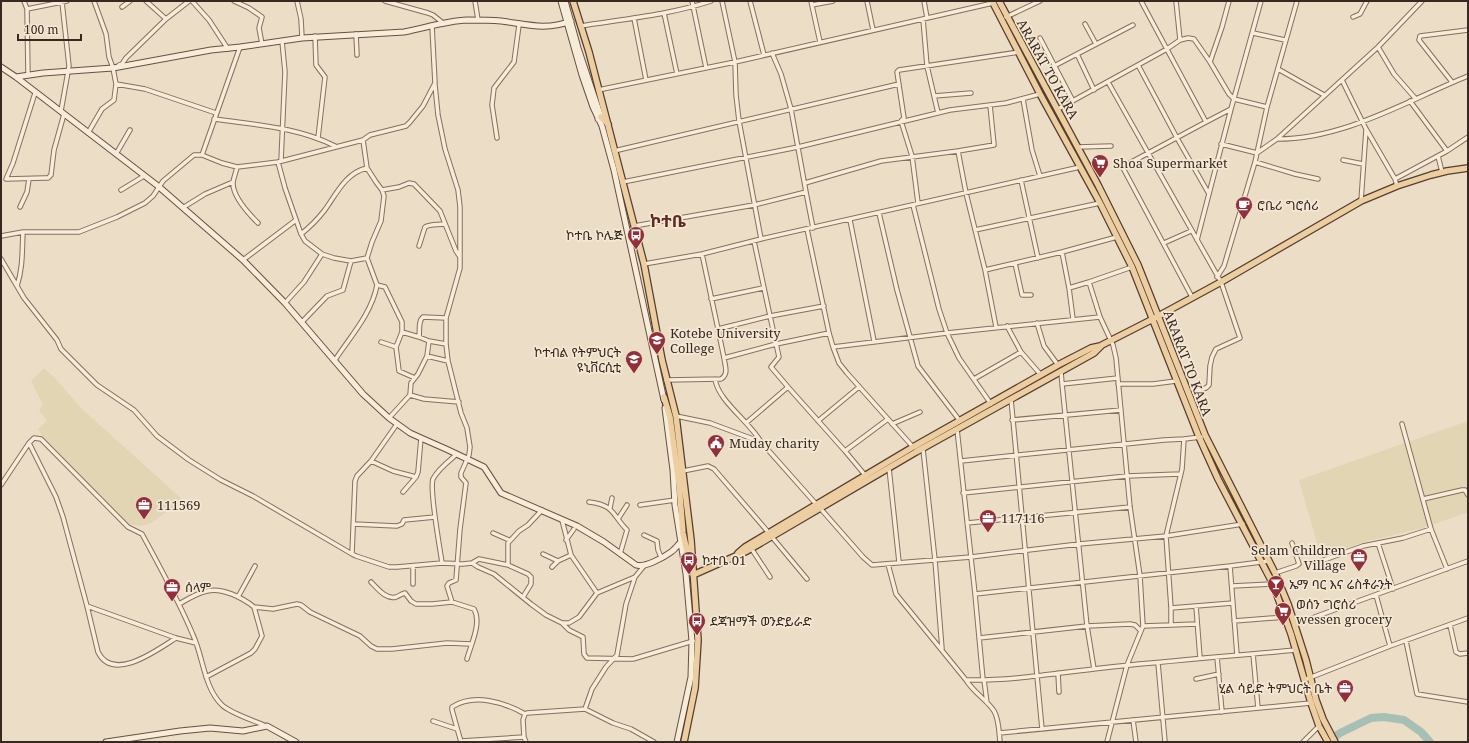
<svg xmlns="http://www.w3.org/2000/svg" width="1469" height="743" viewBox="0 0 1469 743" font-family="'Noto Serif','Noto Sans Ethiopic',serif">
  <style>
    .farmland { fill: #e1d5b4 }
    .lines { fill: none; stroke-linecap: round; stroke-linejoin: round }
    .river { stroke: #a7c0b6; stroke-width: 8 }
    .street-casing { stroke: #866f5d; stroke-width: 5.5 }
    .secondary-casing { stroke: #685040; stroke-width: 7 }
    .primary-casing { stroke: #543e31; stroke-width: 8 }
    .street { stroke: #f7ebd9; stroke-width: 3.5 }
    .secondary { stroke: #f7ebd9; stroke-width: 5 }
    .primary { stroke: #edcea1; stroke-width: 5.5 }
    .labels { text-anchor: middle; stroke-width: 3.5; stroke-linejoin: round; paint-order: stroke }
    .street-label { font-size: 13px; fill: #372920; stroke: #f4e8d5 }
    .poi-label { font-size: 13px; fill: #372920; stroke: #f4e8d5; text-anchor: start }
    .district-label { font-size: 17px; font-weight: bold; fill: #622922; stroke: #f4e8d5 }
  </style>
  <rect width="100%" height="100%" fill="#ecddc6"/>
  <path class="farmland" d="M44 368 55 378 81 408 183 500 151 523 141 526 129 524 43 437 38 429 47 421 39 410 43 405 31 381Z
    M1468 421V512L1426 527 1364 542 1321 557 1299 480Z"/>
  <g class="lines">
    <path class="river" d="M1327 742 1340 733 1371 718 1384 717 1404 720 1421 732 1430 742"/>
    <defs>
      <path id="street" d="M24 1 27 9
        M94 1 106 34 109 57 113 68
        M146 1 166 19
        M192 1 209 20 228 49
        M234 1 249 8 262 17 259 28 262 44
        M297 1 301 19 302 38
        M385 1 428 13 433 15 443 23
        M475 1 478 20
        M692 1 706 68
        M722 1 735 62 736 95 739 121 761 239
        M750 1 764 55
        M811 1 820 42
        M867 1 873 30
        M924 1 927 18
        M1141 1 1206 122 1124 166 1123 168 1192 297
        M1176 1 1180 40 1188 38 1194 39 1210 62 1229 94 1234 99 1267 107
        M812 5 833 1
        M122 7 130 1
        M664 13 677 74
        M1006 17 1040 1
        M1353 17 1360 14 1367 1
        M634 18 646 80
        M923 19 927 66 938 113
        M1085 24 1096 44
        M580 26C624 19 669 15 711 1
        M1253 33 1285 40
        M356 34 357 55
        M315 36 316 65 325 77 318 138
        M1040 38 1073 101
        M1378 47 1394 74 1415 98
        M1077 54 1094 90
        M1210 62 1222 27 1229 1
        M119 65 122 64 126 58 166 19 189 1
        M1138 65 1177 138 1209 194
        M1054 66 1133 25
        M113 68 116 84 145 89 216 113
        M1278 69 1324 95
        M28 75 27 9 67 1
        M1342 80 1366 129 1395 179
        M1108 82 1221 282 1240 338 1216 349 1212 357 1210 366 1209 385C1205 391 1199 389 1192 389
        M1452 82 1419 40 1420 36 1468 30
        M435 85 438 115 445 149 458 190 460 207V257
        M598 90 735 62 993 3
        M35 93 13 163 6 179 44 178H48L51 175 54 150 64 114
        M934 96 971 93
        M1023 99 1032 150 1040 176
        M1410 101 1447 151
        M1058 109 1167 49 1180 40
        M61 111 69 66 62 2
        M214 119C256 125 297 127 335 146
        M1206 122 1231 109
        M88 133 102 109 114 100 116 84
        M497 138 492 105 494 88 514 62 519 25
        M1277 139C1345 139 1406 101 1468 76
        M1221 144 1257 153 1277 139 1378 47 1422 1
        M1078 147 1111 146
        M614 151 899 84
        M958 151 994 145 990 105
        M116 154 130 130
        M202 155 240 47
        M1438 156 1442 172
        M1343 160 1363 164
        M281 161 285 72 282 41
        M278 162 285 188 301 234
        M1255 162 1295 174 1318 179
        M237 167C236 172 234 177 233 182 232 196 249 214 258 223
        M367 168 376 182 382 190 384 196 381 221 372 242 367 258 377 285 385 287 402 322V332L396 347 399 371 415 378
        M1021 180 1038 258
        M623 182 798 147 950 110 1006 103 1040 94
        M805 183 881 161 958 151 966 193 985 270 996 327
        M1397 186 1395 179 1447 151 1468 137
        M121 190 144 176
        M382 190 399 187 409 183 414 184 440 211 456 251 460 257V268L446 318V344L448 361 461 413 467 428 470 447 469 455 461 473V477L466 483 460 529 456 580 449 583 447 586 452 602
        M806 192 813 228
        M1361 201 1366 130
        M918 203 912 156 901 121 904 118 897 72 899 70 1019 52
        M913 205 939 309 947 333 959 358 991 404
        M20 207 27 192 29 179
        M184 207 205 194 233 182
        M879 213 897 290 918 366 960 421
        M850 220 874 341
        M634 226 754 205 806 192 791 109 781 74 772 53
        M807 229 829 333 833 347 947 333 1100 317
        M975 230 1100 203
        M1 236 23 232H79L117 217 145 203 153 196 163 181 194 155H202L222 163 237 167 278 162 363 140
        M1197 240 1231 109 1261 1
        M754 241 770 316 824 306
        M1164 243 1191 231
        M419 246 425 227C430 224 438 225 444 224
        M1062 252 1069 288 1089 282 1132 267
        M322 254 305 241 301 234C310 227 317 220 324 211 336 195 345 173 367 168L363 140 370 135 406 126 410 122 423 106 435 83 432 26
        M702 254 718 329
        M1 259 24 298 57 340 61 349 97 385 134 410 157 436 189 460 221 480 253 496 352 554
        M243 260 296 220
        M1015 263 1022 295H1031
        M644 264 702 254 761 239 1080 167
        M985 270 1062 252 1117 237
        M1217 277 1224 266 1255 162 1267 107 1297 1
        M1089 282 1100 317 1113 345 1116 358 1130 507 1140 576 1143 626 1127 665 1107 742
        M17 286C23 268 22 251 23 232
        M1069 288 1073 319
        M711 299 763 288
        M285 303 304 282 322 254 334 258 351 261
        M302 322 327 296 343 290 351 261 367 258
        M1037 323 1044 346 1058 365
        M1007 326 1021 352
        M402 332 419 337C420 330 418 321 423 317L446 318
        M419 337 429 341
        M381 342 396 347
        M833 347 839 363 847 373 913 447
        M427 356 448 361
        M724 358 718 329 770 316 779 357 771 367 788 387
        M335 360C350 337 372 313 377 285
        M1061 371 1062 384
        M715 379C718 401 750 422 761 442
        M974 379 1021 352 1041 375
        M666 380 721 379C729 374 725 366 724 358L776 344 829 333
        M1118 384H1153L1176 381
        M410 395 424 399 459 402
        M1011 399 1042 729
        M676 416 710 423 761 442 816 504
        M389 418 410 395 411 383 418 374 427 356 429 341 446 344
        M1012 420 1121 410
        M818 421 859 387
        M746 423 788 387 845 451 865 475
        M397 424 371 461 357 476 355 481 352 554 356 556 389 567H397L442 563C440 548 429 489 433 479 438 469 449 461 457 454
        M892 424 920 412
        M1402 424 1431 529 1447 569
        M957 429 975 594 983 680
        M29 443 56 497 63 517 87 606 98 652C113 683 157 650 176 638
        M923 449 935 560 942 649
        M845 451 888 419
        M371 461 393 471 416 477
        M961 461 1164 440 1184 439
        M889 468 899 562
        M683 471 708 466 714 469 769 533
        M1 485 29 443 34 438 41 439 128 527 142 534C160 567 179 601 193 635 203 656 204 688 222 705 230 713 255 721 266 726
        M403 492 416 477 418 472 421 438
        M963 493 1127 476 1180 474
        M1423 499 1462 490H1465L1468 495
        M589 502C615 505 612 515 627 530L620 554
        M640 505 675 500
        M610 508 612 498
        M820 508 863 557 872 565 971 557 1079 544 1166 536 1243 524
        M618 519 627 505
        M562 520 571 555 597 593
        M967 523 1130 507
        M353 524 397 526 402 524 404 520 435 517
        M493 533 509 540
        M644 535 657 541 658 550 661 557
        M772 537 807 579
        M566 540 574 529
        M1378 543 1393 589
        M751 548 770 577
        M543 554 558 561
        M1321 561 1363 546 1403 538 1431 529
        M442 563 463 564 472 563 478 567 494 574 531 604 546 615 562 623H569L579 617 597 593 635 577
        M472 563 479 559 508 565
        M888 564 896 594 966 680C974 693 987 700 994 711 999 719 999 732 1000 742
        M1230 566 1269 561
        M552 567 558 561 571 555
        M1275 573 1296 566 1299 564 1292 543
        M371 582C377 588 386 600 396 597 399 596 401 594 405 593L411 601 416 604H432L452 602 474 609C482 623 471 644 467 659
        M413 584V566
        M1232 586 1273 584
        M975 594 1230 566 1237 655
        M1376 595 1390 646
        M238 597 255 566
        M523 597 531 584V577L528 574 508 565V543L519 531 528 525 542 510
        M179 604C188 599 197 593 207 591 222 587 243 598 254 607L262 636 255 649 251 653 206 677
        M87 606 176 638 196 643
        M1196 606 1200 658
        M254 607 273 609 297 604 301 605 310 612 360 636 371 646 377 649H392L447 643 471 644
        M1171 608 1233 603
        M1234 621 1285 617
        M1301 622 1468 561
        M562 623 569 630 583 637 584 654 587 658 633 659 693 641
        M1171 625 1196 624
        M1450 625 1456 652 1460 654 1468 653
        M1143 626 1171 625V608L1166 536 1182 469 1184 439 1201 437
        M979 638 1087 626 1130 624 1135 625 1141 631
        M1406 641 1417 694 1468 702
        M1253 654 1258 708
        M1217 657 1222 712
        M1158 663 1165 742
        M1094 669 1087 626 1062 384 1118 378
        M1058 673 1059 692
        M1196 679 1219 674
        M966 680C1012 681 1057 673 1102 668 1167 661 1232 656 1296 650
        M984 680 987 703
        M1304 680 1390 646 1468 618
        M585 709 592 689 606 667 617 655 626 604 635 577 644 566
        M1133 720 1136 742
        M433 721 457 729
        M999 733 1311 703
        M524 737 523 720 525 714 527 713 585 709 613 723 631 729 654 742
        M461 741 524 737 526 742
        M461 742 452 710V707C474 693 504 702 525 714
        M1303 742 1319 726"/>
      <path id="secondary" d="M561 1 582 75 593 107 602 126 614 170 664 400
        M565 1 578 48 601 117 598 119
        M1 67 16 77 43 73 113 68 211 50 240 47 302 38 404 32C425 28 445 21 467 20 478 20 490 20 501 21 526 24 545 31 571 21
        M16 77 158 186 243 260 285 303 363 394 389 418 410 433 421 438 446 449 484 467 501 493 577 526 604 542 636 565C644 568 663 558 671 552 674 550 677 546 680 543
        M665 408 673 470 675 505 686 574 692 641 691 677 677 742
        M106 742 180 731 210 728 243 731 267 726 296 742"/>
      <path id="primary" d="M573 1 589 52 644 264 662 360 676 416 691 540 698 640 695 688 684 742
        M992 1 1040 94 1100 203 1132 267 1199 437 1218 479 1273 584 1291 634 1311 703 1319 726 1328 742
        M999 1 1098 185 1138 265 1205 435 1275 573 1288 604 1306 660 1316 700 1323 719 1335 742
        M601 117 608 124
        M664 397 670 417 679 484 683 533 688 556 691 564
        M738 553 745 547 913 447 1058 365 1091 348 1100 346
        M693 575 747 551 916 452 1094 353 1102 345 1153 319 1221 282 1361 201 1397 186 1431 175 1447 171 1468 168"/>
    </defs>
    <use href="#street" class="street-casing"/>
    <use href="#secondary" class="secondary-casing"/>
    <use href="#primary" class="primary-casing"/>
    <use href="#street" class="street"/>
    <use href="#secondary" class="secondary"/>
    <use href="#primary" class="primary"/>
  </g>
  <defs>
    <symbol id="supermarket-pin" viewBox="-11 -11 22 30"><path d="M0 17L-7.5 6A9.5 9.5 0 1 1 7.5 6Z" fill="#92303a" stroke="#f4e8d5"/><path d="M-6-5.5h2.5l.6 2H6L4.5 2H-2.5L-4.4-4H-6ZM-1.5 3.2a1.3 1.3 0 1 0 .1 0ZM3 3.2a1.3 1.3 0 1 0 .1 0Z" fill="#fff"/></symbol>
    <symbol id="cafe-pin" viewBox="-11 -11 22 30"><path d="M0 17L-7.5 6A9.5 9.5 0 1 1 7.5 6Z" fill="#92303a" stroke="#f4e8d5"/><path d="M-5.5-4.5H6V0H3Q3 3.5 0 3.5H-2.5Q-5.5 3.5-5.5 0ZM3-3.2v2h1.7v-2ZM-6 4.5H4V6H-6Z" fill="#fff"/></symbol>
    <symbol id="bus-pin" viewBox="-11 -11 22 30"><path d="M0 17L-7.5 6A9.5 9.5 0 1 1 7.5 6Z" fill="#92303a" stroke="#f4e8d5"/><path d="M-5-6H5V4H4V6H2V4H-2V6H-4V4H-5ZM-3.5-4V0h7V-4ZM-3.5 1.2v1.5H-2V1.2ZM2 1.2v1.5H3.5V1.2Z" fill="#fff"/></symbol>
    <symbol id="university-pin" viewBox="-11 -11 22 30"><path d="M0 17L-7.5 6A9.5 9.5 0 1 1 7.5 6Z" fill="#92303a" stroke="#f4e8d5"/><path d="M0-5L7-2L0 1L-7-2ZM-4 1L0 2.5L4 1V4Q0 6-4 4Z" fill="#fff"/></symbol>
    <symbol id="civic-pin" viewBox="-11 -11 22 30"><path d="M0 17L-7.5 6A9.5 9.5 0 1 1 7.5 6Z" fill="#92303a" stroke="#f4e8d5"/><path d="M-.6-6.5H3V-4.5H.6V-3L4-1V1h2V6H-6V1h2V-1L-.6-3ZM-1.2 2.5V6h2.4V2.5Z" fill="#fff"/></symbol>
    <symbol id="office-pin" viewBox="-11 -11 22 30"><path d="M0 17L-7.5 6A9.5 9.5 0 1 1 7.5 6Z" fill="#92303a" stroke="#f4e8d5"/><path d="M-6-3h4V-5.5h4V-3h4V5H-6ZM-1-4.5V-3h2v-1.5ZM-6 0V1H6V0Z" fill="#fff"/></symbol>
    <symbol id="bar-pin" viewBox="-11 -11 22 30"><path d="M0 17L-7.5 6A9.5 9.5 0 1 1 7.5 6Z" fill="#92303a" stroke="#f4e8d5"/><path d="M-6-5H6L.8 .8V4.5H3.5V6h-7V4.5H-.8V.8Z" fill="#fff"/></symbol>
  </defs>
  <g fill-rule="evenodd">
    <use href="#supermarket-pin" x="1090" y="153" width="20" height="27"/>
    <use href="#cafe-pin" x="1234" y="195" width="20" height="27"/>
    <use href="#bus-pin" x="626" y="225" width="20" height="27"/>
    <use href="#university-pin" x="647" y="330" width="20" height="27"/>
    <use href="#university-pin" x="624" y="349" width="20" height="27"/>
    <use href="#civic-pin" x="706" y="433" width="20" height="27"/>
    <use href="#office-pin" x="134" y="495" width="20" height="27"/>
    <use href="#office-pin" x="978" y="508" width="20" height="27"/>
    <use href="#office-pin" x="1349" y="547" width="20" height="27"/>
    <use href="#bus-pin" x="679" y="550" width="20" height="27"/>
    <use href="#bar-pin" x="1266" y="574" width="20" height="27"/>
    <use href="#office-pin" x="162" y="577" width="20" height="27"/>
    <use href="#supermarket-pin" x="1273" y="601" width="20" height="27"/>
    <use href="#bus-pin" x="687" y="611" width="20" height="27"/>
    <use href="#office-pin" x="1335" y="678" width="20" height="27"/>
  </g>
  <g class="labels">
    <g class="street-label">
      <text transform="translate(1048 69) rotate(61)" y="5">ARARAT TO KARA</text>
      <text transform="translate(1188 363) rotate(69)" y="5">ARARAT TO KARA</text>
    </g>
    <g class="poi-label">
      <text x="1113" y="168">Shoa Supermarket</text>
      <text x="1257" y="210">ሮቤሪ ግሮሰሪ</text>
      <text x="623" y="240" text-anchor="end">ኮተቤ ኮሌጅ</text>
      <text x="670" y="338">Kotebe University<tspan x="670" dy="15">College</tspan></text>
      <text x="621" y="357" text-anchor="end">ኮተብል የትምህርት<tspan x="621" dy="15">ዩኒቨርሲቲ</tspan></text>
      <text x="729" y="448">Muday charity</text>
      <text x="157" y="510">111569</text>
      <text x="1001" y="523">117116</text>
      <text x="1346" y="555" text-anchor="end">Selam Children<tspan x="1346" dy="15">Village</tspan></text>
      <text x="702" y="565">ኮተቤ 01</text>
      <text x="1289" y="589">ኤማ ባር እና ሬስቶራንት</text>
      <text x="185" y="592">ሰላም</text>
      <text x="1296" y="609">ወሰን ግሮሰሪ<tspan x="1296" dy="15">wessen grocery</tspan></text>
      <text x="710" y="626">ደጃዝማች ወንድይራድ</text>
      <text x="1332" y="693" text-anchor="end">ሂል ሳይድ ትምህርት ቤት</text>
    </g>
    <g class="district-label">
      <text x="668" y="227">ኮተቤ</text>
    </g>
  </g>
  <rect width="1469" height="743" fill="none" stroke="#372920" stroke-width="4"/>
  <path d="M18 34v6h63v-6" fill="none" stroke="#372920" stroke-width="2"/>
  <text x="24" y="34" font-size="12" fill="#372920" stroke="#f4e8d5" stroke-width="3" paint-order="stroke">100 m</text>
</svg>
